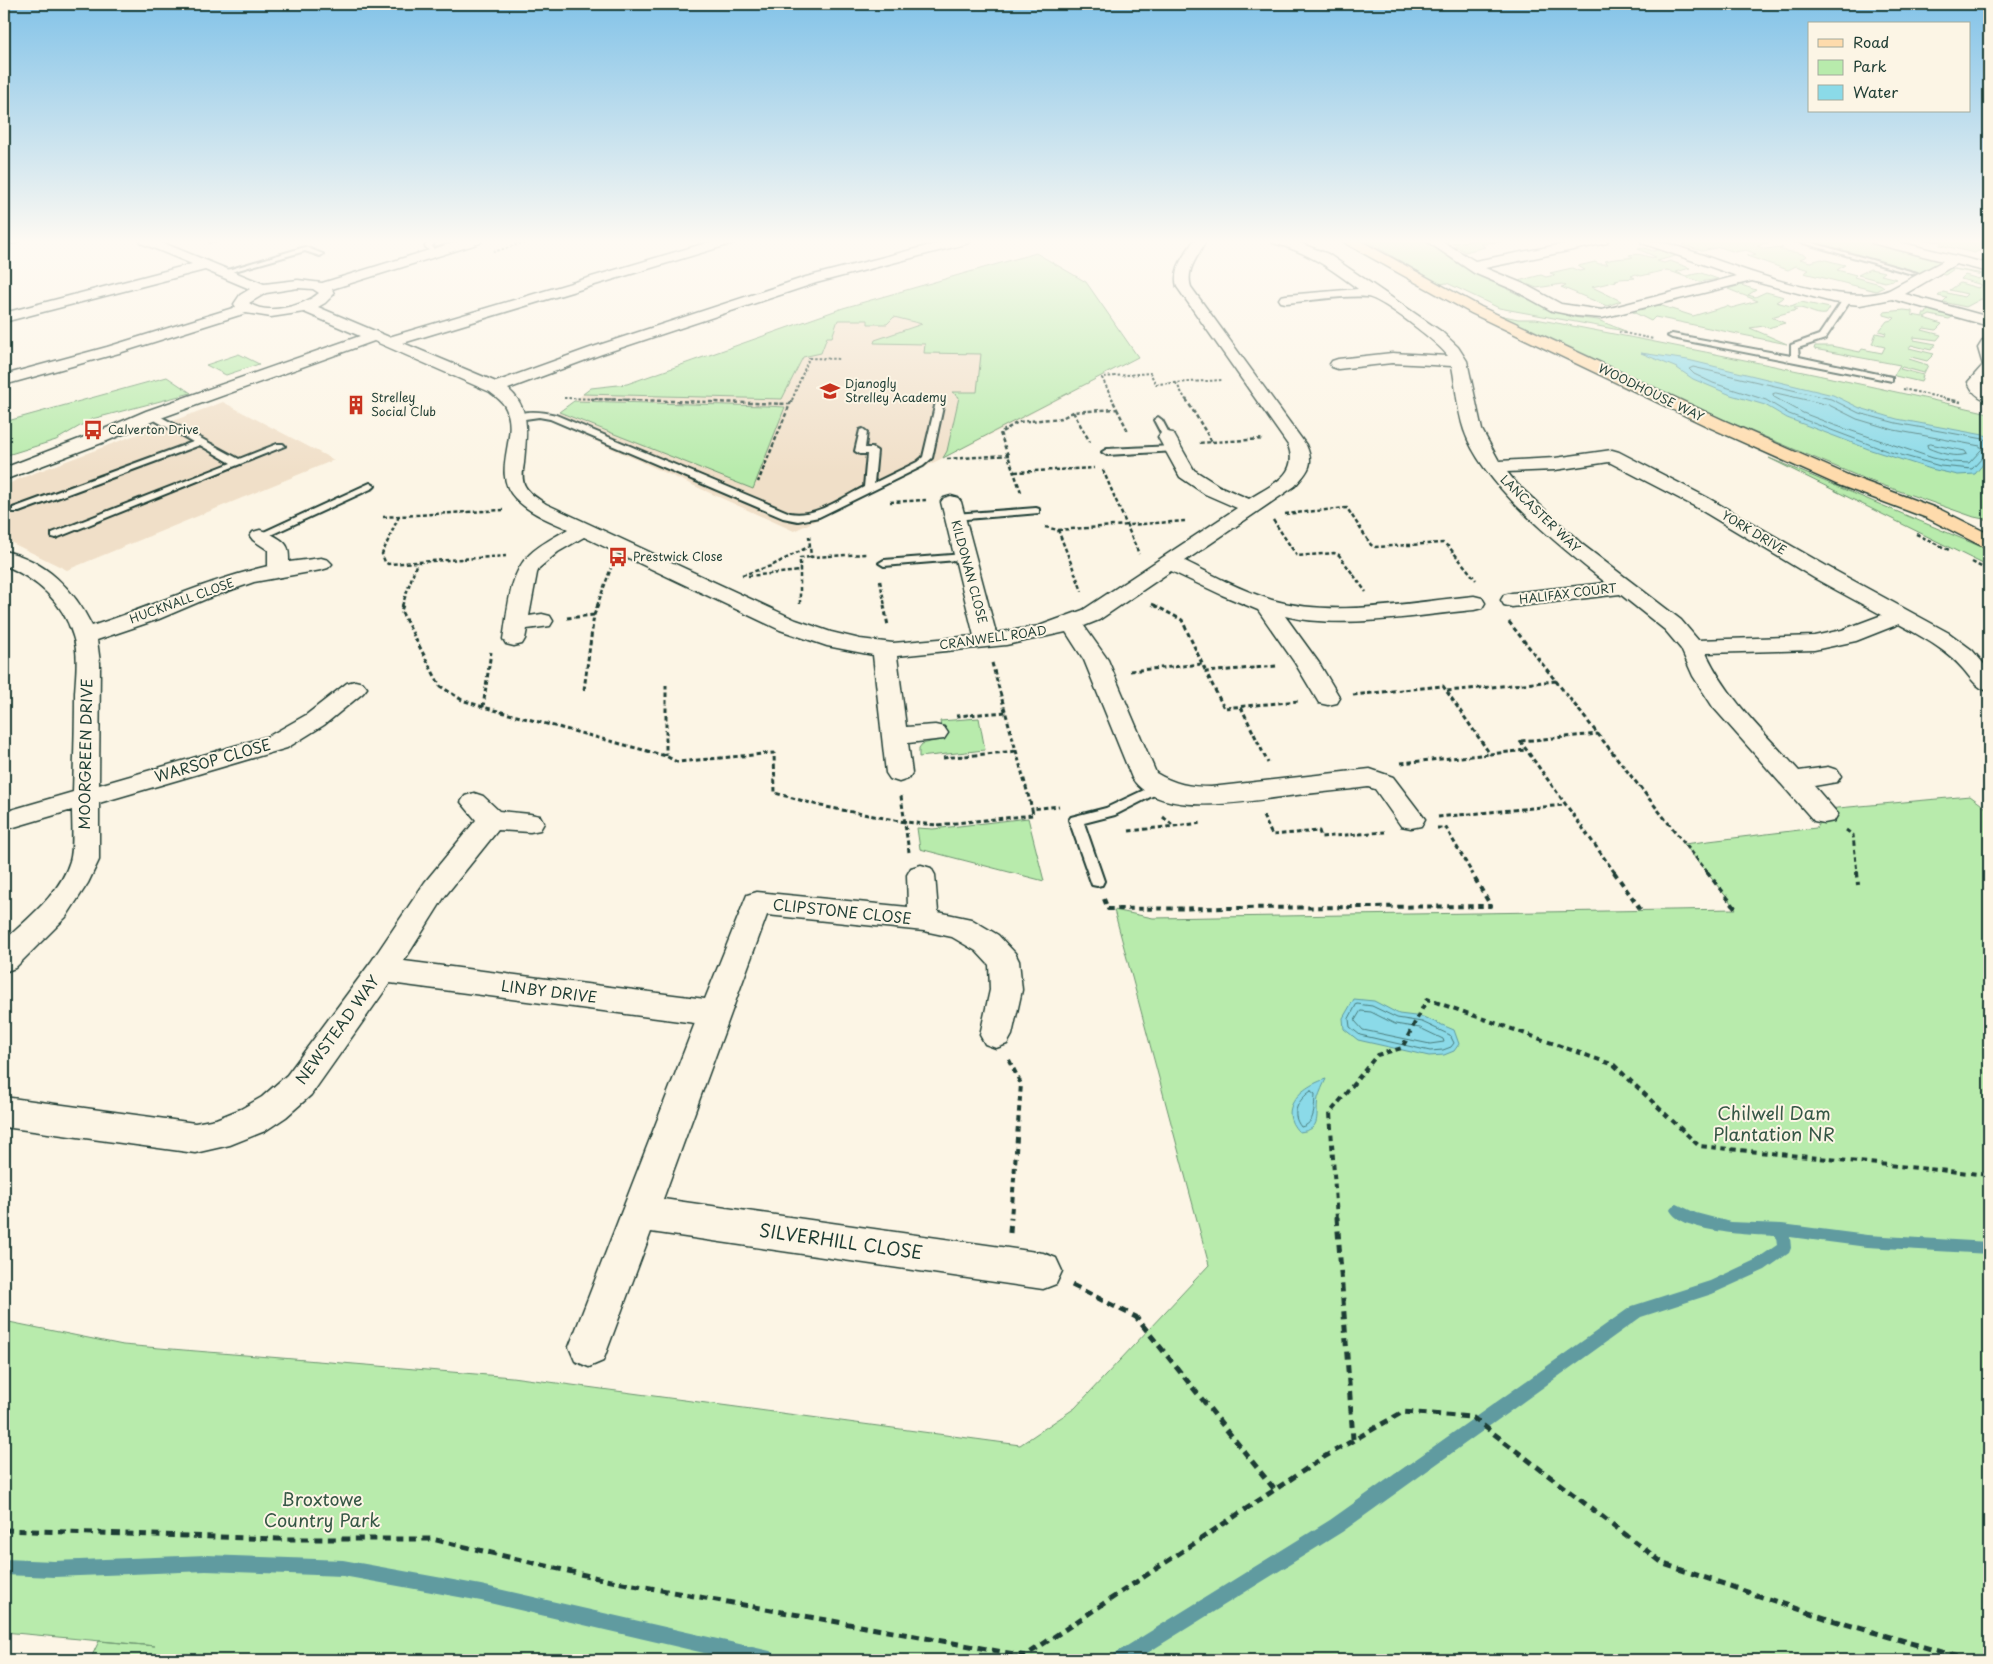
<svg xmlns="http://www.w3.org/2000/svg" width="1993" height="1664" viewBox="0 0 1993 1664" font-family="'Playpen Sans',sans-serif">
  <style>
    .built { fill: #f0dfc8 }
    .green { fill: #b8ebac; stroke: #6c9470 }
    .water { fill: #8bdae8; stroke: #609ba0 }
    .lines { fill: none; stroke-linecap: round; stroke-linejoin: round }
    .shore { stroke: #4a7c7c; stroke-width: 1 }
    .stream { fill: #609ba0; fill-rule: evenodd }
    .lane-casing { stroke: #1f3d34; stroke-width: 4 }
    .street-casing { stroke: #1f3d34; stroke-width: 3 }
    .primary-casing { stroke: #1f3d34; stroke-width: 3 }
    .path-far4 { stroke: #1f3d34; stroke-width: 2; stroke-dasharray: 2.5 2; stroke-linecap: butt }
    .path-far3 { stroke: #1f3d34; stroke-width: 2.5; stroke-dasharray: 4 2.5; stroke-linecap: butt }
    .path-far2 { stroke: #1f3d34; stroke-width: 3; stroke-dasharray: 4.5 3; stroke-linecap: butt }
    .path-far1 { stroke: #1f3d34; stroke-width: 4; stroke-dasharray: 5.5 4.5; stroke-linecap: butt }
    .path { stroke: #1f3d34; stroke-width: 5; stroke-dasharray: 8 5.5; stroke-linecap: butt }
    .lane { fill: #fcf5e5; fill-rule: evenodd }
    .street { fill: #fcf5e5; fill-rule: evenodd }
    .primary { fill: #fedbac; fill-rule: evenodd }
    .labels { text-anchor: middle; stroke-width: 4; stroke-linejoin: round; paint-order: stroke }
    .far-poi-label { font-size: 12px; fill: #1f3d34; stroke: #fcf5e5; text-anchor: start }
    .far-street-label { font-size: 12px; fill: #1f3d34; stroke: #fcf5e5 }
    .street-label { font-size: 15px; fill: #1f3d34; stroke: #fcf5e5 }
    .near-park-label { font-size: 18px; fill: #365746; stroke: #fcf5e5 }
    .near-street-label { font-size: 18px; fill: #1f3d34; stroke: #fcf5e5 }
  </style>
  <rect width="100%" height="100%" fill="#fcf5e5"/>
  <filter id="ink" filterUnits="userSpaceOnUse"><feTurbulence type="fractalNoise" baseFrequency=".02" numOctaves="2"/><feDisplacementMap in="SourceGraphic" scale="10" xChannelSelector="R" yChannelSelector="G"/><feConvolveMatrix kernelMatrix="1 2 1 2 8 2 1 2 1" color-interpolation-filters="sRGB"/></filter>
  <g filter="url(#ink)">
    <path class="built" d="M1036 253 1086 282 1138 357 1000 430 794 531 549 420 591 388 627 384 843 308Z
      M223 402 334 460 67 570 4 539V487L16 480Z"/>
    <path class="green" d="M1365 240H1424L1507 286V289L1551 310 1572 317 1598 320 1625 331 1499 308 1447 283 1439 284Z
      M1476 240H1512L1481 244 1485 247 1465 252 1452 243Z
      M1687 240C1694 240 1702 244 1708 242L1703 240H1761L1770 242 1757 246 1765 249 1781 247 1783 248 1779 249C1789 253 1798 251 1807 256L1800 259 1810 262 1822 259 1845 265 1837 270 1856 275 1854 277 1880 284 1884 287 1876 291 1804 273 1809 270 1796 266 1788 270 1747 256 1756 254 1746 250 1735 252 1720 247 1702 251 1682 245 1693 242Z
      M1803 240H1868L1946 259 1922 273Z
      M1922 240H1964L1970 242C1976 239 1983 239 1989 240V253L1978 251 1975 253 1940 245 1942 242Z
      M1644 248 1653 251 1666 248 1679 255 1657 261 1664 263 1670 261 1690 268 1676 272 1686 276 1701 273 1718 279 1700 282 1667 270 1641 276 1636 274 1631 276 1635 278C1628 279 1622 278 1615 280L1617 281 1592 287 1621 301 1607 306 1561 287 1566 286 1562 284 1537 288 1518 281 1541 275 1546 277 1555 275 1550 273 1572 268 1579 271 1585 270 1578 266 1595 262 1599 264H1608L1605 261C1615 258 1623 259 1633 257L1629 255C1643 252 1647 259 1656 257L1638 249Z
      M1036 253 1086 282 1138 357 943 458 947 451 959 397 952 392H977L981 354 924 353 925 344 874 343 875 340 922 324 894 317 887 324H868V320H838L832 337H827L821 353 803 357 782 399 583 394 591 388 627 384 843 308Z
      M1949 268 1989 275V301L1981 299 1966 307 1943 302 1947 298 1938 296 1943 292 1964 297 1967 294 1950 290 1960 283 1978 288 1982 285 1961 279 1965 275 1979 279 1982 275 1954 269 1945 275 1939 274Z
      M1870 269 1885 272 1881 275 1897 279 1885 282 1858 275Z
      M1741 285 1756 290 1748 295 1755 297 1766 292 1784 297 1776 302 1791 306 1801 302 1830 308 1826 314C1814 316 1805 306 1794 308L1797 310 1771 317 1785 323 1768 328 1764 326 1750 328 1787 344 1655 317 1651 321 1631 311 1659 305 1693 316 1727 306 1731 308 1758 301 1728 289Z
      M1928 309 1956 315 1949 319 1930 315 1924 318 1942 324 1936 330 1924 328 1922 330 1941 335 1937 340 1914 337V340L1936 344 1931 350 1911 345 1909 348 1934 354 1927 361 1911 357 1909 359 1928 365 1924 373 1902 367 1900 369 1923 375 1921 382 1895 376 1894 375 1900 365 1814 349 1815 346H1831L1860 352 1862 349 1882 353 1885 347 1872 344 1876 333 1885 335 1886 333 1879 331 1887 321 1893 320 1895 318 1884 315V312L1904 310 1912 311V315L1923 317V314H1926Z
      M1499 315 1518 319H1536C1688 348 1839 378 1989 413V520L1974 517 1865 479 1701 410Z
      M239 354 259 364 226 375 206 365Z
      M167 377 191 393 92 419 56 440 4 456V422Z
      M574 401 766 406 785 407 753 489 559 412Z
      M1769 458 1989 550V567Z
      M979 718 985 750 919 757V748L922 744 943 739 940 721Z
      M1970 796 1989 810V1660H90L99 1641 155 1646 4 1632V1321L123 1345 512 1377 1020 1445 1075 1408 1209 1265 1114 910 1153 918 1736 909 1684 844 1816 828 1827 809Z
      M1028 818 1044 881 920 849 917 828 933 829Z"/>
    <path class="water" d="M1641 353 1688 360 1833 395 1860 408 1897 419 1989 436V457L1975 474 1958 475 1931 469 1871 450 1787 418 1765 405 1731 395 1693 379 1677 368Z
      M1354 999 1374 1001 1399 1014 1423 1017 1454 1030 1459 1044 1454 1051 1444 1055 1429 1056 1358 1040 1344 1029 1343 1018Z
      M1326 1079C1323 1085 1320 1092 1318 1098 1315 1115 1323 1130 1299 1132 1276 1109 1302 1086 1326 1079Z"/>
    <g class="lines">
      <path class="shore" d="M1776 393 1829 405 1857 419 1894 430 1980 446 1982 449 1969 463 1951 462 1933 458 1834 425 1803 413 1774 397 1773 394Z
        M1989 440 1896 423 1859 413 1831 399 1693 367 1689 369 1694 374 1713 383 1766 400 1789 414 1887 451 1940 466 1972 469 1984 456 1989 454
        M1930 444 1965 451 1967 454C1954 458 1940 453 1928 448L1927 445Z
        M1357 1004 1372 1006 1397 1018 1422 1022 1450 1035 1454 1043 1451 1047 1443 1050 1430 1051 1360 1035 1350 1027 1349 1019Z
        M1361 1011 1371 1012 1395 1024 1420 1028 1443 1039 1444 1042 1430 1044 1363 1030 1355 1021Z
        M1311 1091 1315 1094C1314 1106 1316 1124 1301 1127 1290 1113 1298 1100 1311 1091Z"/>
      <path class="stream" d="M1677 1204 1696 1213 1730 1222 1782 1224 1867 1235 1989 1242V1254L1867 1247 1790 1237 1791 1248 1789 1253 1765 1270 1712 1294 1641 1317 1342 1532 1136 1660H1111L1114 1654 1330 1520 1632 1306 1710 1281 1755 1260 1777 1245 1776 1236C1753 1235 1681 1233 1670 1210L1672 1206Z
        M206 1555 343 1560 481 1585 770 1651 776 1654 779 1660H734L481 1601 343 1576 206 1571 54 1577 4 1575V1559L54 1561Z"/>
      <defs>
        <path id="lane" d="M431 240H437L432 246 436 253 433 255 425 246Z
          M1793 240H1802L1917 273 1912 274Z
          M305 247 323 254 320 256 305 251 224 274 221 272Z
          M1844 298 1851 300 1825 339 1798 348 1799 357 1892 377V381L1672 338 1668 336 1672 334 1791 356V345L1819 335Z
          M940 399 944 402 932 458 923 466 819 517 798 521 783 518 550 419 539 417 518 420 514 417C525 409 543 412 556 415L790 513C815 518 842 498 864 487L867 454H860L855 451 860 430 863 429 867 432 865 448H872L877 451 874 483 917 462 923 457 936 402Z
          M152 412 239 459 277 444H283L285 446 56 538 52 537V533L231 463 200 445 19 512H13V508L193 442 149 417 148 415Z
          M1158 417 1162 420 1171 437 1170 439H1164L1163 437 1154 420Z
          M1173 446 1178 449 1176 451 1107 455 1102 452 1107 449Z
          M370 483 375 486 373 488 264 538H256L255 536Z
          M1036 508 1039 509V513L954 520 949 517 954 514Z
          M965 554 969 555 970 557 969 559 884 566 879 563 884 560Z
          M1159 783 1164 784 1166 787 1164 790 1115 815 1084 823 1104 881 1102 885 1097 886 1092 885 1069 820 1071 817 1106 808Z"/>
        <path id="street" d="M4 240H18L16 243 4 245Z
          M140 240H156L264 284 298 280 322 283 462 240H481L480 243 332 289 334 294 325 303 318 307 389 337 716 240H736L734 243 403 343 496 382 590 348 806 277 950 240H970L969 243 816 283 602 354 508 389C532 409 526 435 524 463 523 470 521 479 525 486 529 494 539 499 546 504L796 620 831 632 860 639 893 643 974 636 941 502 944 498 951 496 958 498 961 502 996 633 1039 626 1083 610 1237 508 1205 494 1180 477 1158 437 1161 433 1167 432 1173 433 1194 470 1219 486 1249 499C1271 485 1300 475 1288 445L1177 287C1172 268 1185 255 1194 240H1206C1200 255 1185 268 1191 287L1306 445C1315 465 1308 471 1295 486L1185 561C1213 575 1242 591 1272 600 1334 618 1411 602 1474 596L1482 598 1485 603 1482 608 1474 610C1417 615 1341 630 1285 616L1319 663 1340 698 1337 703 1328 705 1319 703 1295 663 1258 610 1222 595 1171 571 1099 620 1084 626 1108 660 1156 773C1174 784 1190 787 1211 787L1370 769 1393 777 1425 819 1421 826 1411 828 1401 826 1375 789 1368 787C1339 791 1310 793 1281 797 1242 802 1157 818 1132 778L1084 660 1066 632 1006 645 897 656 906 727 935 725 944 727 948 733 944 739 908 743 912 773 908 779 899 782 890 779 886 773 873 655 827 646 780 630 584 537 558 552 539 568 537 573 529 616 542 614 550 616 553 621 550 626 527 629 525 639 522 644 514 646 506 644 503 639C508 613 508 575 529 555 540 544 555 537 568 529 550 521 529 513 515 498 489 471 522 434 504 405 501 400 495 396 490 392L374 341 158 419 107 441 4 480V468L95 433 146 411 360 336 304 312 271 317 246 313 119 353 4 385V375L107 347 236 307 234 304 240 295 250 289 205 270 4 322V313L192 264 141 243ZM298 288 313 289 319 293C304 306 267 316 249 303L266 293Z
          M1271 240H1292L1328 254 1442 332 1458 347 1467 361 1482 430 1499 461 1555 458 1612 450 1619 452 1708 498 1830 568 1949 633 1972 650 1989 670V691C1977 689 1971 678 1963 669 1946 649 1922 637 1899 624L1856 641 1814 650 1706 653C1729 701 1764 732 1799 771L1828 767 1837 770 1841 776 1837 782 1814 786 1838 814 1834 821 1824 823 1814 821 1713 707 1693 676 1681 649 1665 630 1620 594 1512 607 1504 605 1501 600 1504 595 1512 593 1606 583C1560 546 1483 486 1464 430 1457 409 1456 386 1452 366L1392 363 1338 369 1332 367 1330 364 1332 361 1338 359 1392 353 1448 356C1439 343 1381 298 1367 297 1344 295 1310 301 1286 303L1281 302 1279 299 1281 296 1286 295 1358 289C1330 268 1308 252 1273 243ZM1609 462 1694 506 1814 578 1882 615 1842 630 1814 636 1698 640 1681 620 1583 545 1517 484 1507 472 1555 470Z
          M1425 240H1440L1475 261 1584 240H1608L1607 243 1602 244 1485 268 1524 284 1561 304 1602 310 1737 276 1642 243 1641 240C1664 240 1681 248 1703 255 1747 271 1845 308 1889 290L1943 261 1872 243 1870 240H1891L1989 264V272L1956 264 1905 294 1989 317V326L1892 299 1860 305 1832 302 1752 281 1602 318 1577 316 1552 311 1514 290 1474 273Z
          M1989 338V378L1985 383 1989 388V401C1978 398 1972 392 1968 382L1983 365 1978 348 1983 340Z
          M260 530C268 532 286 540 288 549 289 553 289 558 289 562L321 558 328 560 332 564 328 568 321 570 254 582 206 599 159 619 97 640 100 663 99 785 269 736 306 715 347 683 355 681 363 683 367 688 363 693 324 725 287 748 99 803V860L88 883 66 917 15 968 4 972V941C28 918 60 894 70 861 74 848 72 824 72 810L4 830V812L73 792C74 759 75 726 75 693 76 675 79 653 73 636 63 601 35 578 4 565V551C45 560 74 589 92 626 151 607 207 580 268 566V550L253 540 250 536 253 532Z
          M474 793 483 796 499 811 530 814 540 816 544 823 540 830 530 832 498 830 445 896 404 961 705 999 747 895 757 892 908 907 907 875 911 868 921 865 931 868 935 875 938 912 971 919 998 935 1015 953 1019 961 1022 990 1012 1035 1007 1044 996 1048 985 1044 980 1035 990 990 989 965 976 951 952 937 924 931 767 915 663 1199 1043 1253 1056 1258 1062 1271 1056 1284 1043 1289 651 1232 603 1361 589 1367 575 1361 569 1347 695 1023 390 983 311 1095 286 1117 265 1131 230 1145 195 1153 4 1127V1097L195 1123 216 1119 241 1109 262 1097 287 1075 371 962 425 882 476 820 461 802 465 796Z"/>
        <path id="primary" d="M1344 240H1359L1481 307 1723 420 1850 476 1941 510 1989 534V548L1982 546 1927 518 1836 484 1711 428 1471 313 1345 243Z"/>
      </defs>
      <use href="#lane" class="lane-casing"/>
      <use href="#street" class="street-casing"/>
      <use href="#primary" class="primary-casing"/>
      <path class="path-far4" d="M209 243 223 240
        M493 252 533 240
        M1619 332 1654 339
        M1176 383 1186 400
        M1903 389 1952 400
        M564 398 639 400
        M792 400 809 358 840 359
        M1113 400 1102 378 1104 377 1150 373 1156 384 1223 380"/>
      <path class="path-far3" d="M592 399 790 404 758 482
        M1186 399 1212 442 1198 443
        M1946 399 1961 402
        M790 404 792 399
        M1117 409 1128 431
        M1073 412 1090 442
        M1212 442 1264 439
        M947 459 1009 455
        M1103 470 1139 554
        M1015 472 1094 468
        M1021 492 1000 433 1018 422 1062 418 1073 412 1117 409 1112 399
        M890 502 926 500
        M1285 514 1347 508 1371 545 1375 547 1443 543 1449 547 1476 580
        M399 516 382 554 385 562 388 564 506 556
        M383 517 503 510
        M1273 520 1297 556 1334 553 1339 555 1366 592
        M1045 527 1058 530 1082 591
        M1058 530 1185 521
        M1916 534 1951 551
        M809 536 811 557 866 554
        M1972 562 1989 571
        M742 575 771 566 810 546
        M748 576 800 571
        M880 581 885 606
        M800 604V558L811 557
        M1152 604 1157 606
        M402 606 417 562
        M597 606 611 568"/>
      <path class="path-far2" d="M403 605 401 611 440 686 462 700 483 707 666 756 677 762 774 753 775 793 821 806 905 822 937 825 1033 815 1032 809 1059 806
        M884 605 888 626
        M1154 605 1182 620 1206 672
        M567 618 594 615
        M1509 622 1708 873
        M992 663 1032 809
        M1276 666 1206 672 1224 708 1299 701
        M1130 671 1202 664
        M666 685V756
        M584 690 594 615 598 605
        M1447 691 1556 681
        M1353 695 1443 686 1490 754 1527 750
        M483 707 491 652
        M1241 707 1268 763
        M956 716 1006 712
        M1520 741 1615 873
        M1521 741 1598 734
        M943 758 1017 751
        M1401 763 1490 754
        M901 796 909 852
        M1263 816 1272 835 1319 831 1321 837 1385 832
        M1163 817 1174 826
        M1438 817 1564 805
        M1437 828H1446L1472 873
        M1846 830 1853 835 1857 873
        M1129 831 1202 823"/>
      <path class="path-far1" d="M1614 872 1641 910
        M1707 872 1736 909
        M1857 872 1858 885
        M1104 899 1108 909 1491 906 1471 872
        M1009 1060 1021 1084 1011 1219
        M1337 1219 1330 1113 1377 1055 1402 1048 1427 999 1614 1065 1699 1146 1989 1175"/>
      <path class="path" d="M1337 1217 1353 1439
        M1010 1233 1011 1217
        M1072 1285 1136 1317 1275 1490
        M4 1530 278 1539H432L606 1580 1025 1656 1324 1457 1403 1412 1472 1417 1664 1564 1828 1619 1969 1660"/>
      <use href="#lane" class="lane"/>
      <use href="#street" class="street"/>
      <use href="#primary" class="primary"/>
    </g>
  </g>
  <linearGradient id="sky" x2="0" y2="1"><stop stop-color="#83c3e8"/><stop offset="0.51" stop-color="#fefaf3"/><stop offset="1" stop-color="#fefaf3" stop-opacity="0"/></linearGradient>
  <rect width="1993" height="473" fill="url(#sky)"/>
  <defs>
    <symbol id="school-bare" viewBox="-9 -9 18 18"><path d="M0-5L7-2L0 1L-7-2ZM-4 1L0 2.5L4 1V4Q0 6-4 4Z" fill="#c8321e" stroke="#fcf5e5" stroke-width="2.5" paint-order="stroke"/></symbol>
    <symbol id="building-bare" viewBox="-9 -9 18 18"><path d="M-4-6H4V6H1V3H-1V6H-4ZM-2.5-4.3h1.7v1.8h-1.7ZM.8-4.3h1.7v1.8H.8ZM-2.5-1h1.7V.8h-1.7ZM.8-1h1.7V.8H.8Z" fill="#c8321e" stroke="#fcf5e5" stroke-width="2.5" paint-order="stroke"/></symbol>
    <symbol id="bus-bare" viewBox="-9 -9 18 18"><path d="M-5-6H5V4H4V6H2V4H-2V6H-4V4H-5ZM-3.5-4V0h7V-4ZM-3.5 1.2v1.5H-2V1.2ZM2 1.2v1.5H3.5V1.2Z" fill="#c8321e" stroke="#fcf5e5" stroke-width="2.5" paint-order="stroke"/></symbol>
  </defs>
  <g fill-rule="evenodd">
    <use href="#school-bare" x="816" y="377" width="28" height="28"/>
    <use href="#building-bare" x="342" y="391" width="28" height="28"/>
    <use href="#bus-bare" x="79" y="416" width="28" height="28"/>
    <use href="#bus-bare" x="604" y="543" width="28" height="28"/>
  </g>
  <g class="labels">
    <g class="far-poi-label">
      <text x="845" y="388">Djanogly<tspan x="845" dy="14">Strelley Academy</tspan></text>
      <text x="371" y="402">Strelley<tspan x="371" dy="14">Social Club</tspan></text>
      <text x="108" y="434">Calverton Drive</text>
      <text x="633" y="561">Prestwick Close</text>
    </g>
    <g class="far-street-label">
      <text transform="translate(1651 393) rotate(26)" y="4">WOODHOUSE WAY</text>
      <text transform="translate(1540 514) rotate(44)" y="4">LANCASTER WAY</text>
      <text transform="translate(1754 533) rotate(31)" y="4">YORK DRIVE</text>
      <text transform="translate(969 572) rotate(75)" y="4">KILDONAN CLOSE</text>
      <text transform="translate(1568 594) rotate(-7)" y="4">HALIFAX COURT</text>
      <text transform="translate(182 601) rotate(-20)" y="4">HUCKNALL CLOSE</text>
      <text transform="translate(993 638) rotate(-8)" y="4">CRANWELL ROAD</text>
    </g>
    <g class="street-label">
      <text transform="translate(86 754) rotate(-89)" y="5">MOORGREEN DRIVE</text>
      <text transform="translate(213 761) rotate(-16)" y="5">WARSOP CLOSE</text>
      <text transform="translate(842 912) rotate(6)" y="5">CLIPSTONE CLOSE</text>
      <text transform="translate(549 992) rotate(7)" y="5">LINBY DRIVE</text>
      <text transform="translate(338 1030) rotate(-54)" y="5">NEWSTEAD WAY</text>
    </g>
    <g class="near-park-label">
      <text x="1774" y="1120">Chilwell Dam<tspan x="1774" dy="21">Plantation NR</tspan></text>
      <text x="322" y="1506">Broxtowe<tspan x="322" dy="21">Country Park</tspan></text>
    </g>
    <g class="near-street-label">
      <text transform="translate(841 1242) rotate(8)" y="6">SILVERHILL CLOSE</text>
    </g>
  </g>
  <rect width="1993" height="1664" fill="none" stroke="#fcf5e5" stroke-width="20"/>
  <rect x="10" y="10" width="1973" height="1644" fill="none" stroke="#1f3d34" stroke-width="2" filter="url(#ink)"/>
  <rect x="1808" y="22" width="162" height="90" fill="#fcf5e5" stroke="#a4ab9e"/>
  <rect x="1818" y="39" width="25" height="8" fill="#fedbac" stroke="#a4ab9e"/>
  <text x="1853" y="48" font-size="15" fill="#1f3d34">Road</text>
  <rect x="1818" y="60" width="25" height="15" fill="#b8ebac" stroke="#a4ab9e"/>
  <text x="1853" y="72" font-size="15" fill="#1f3d34">Park</text>
  <rect x="1818" y="85" width="25" height="15" fill="#8bdae8" stroke="#a4ab9e"/>
  <text x="1853" y="98" font-size="15" fill="#1f3d34">Water</text>
</svg>
